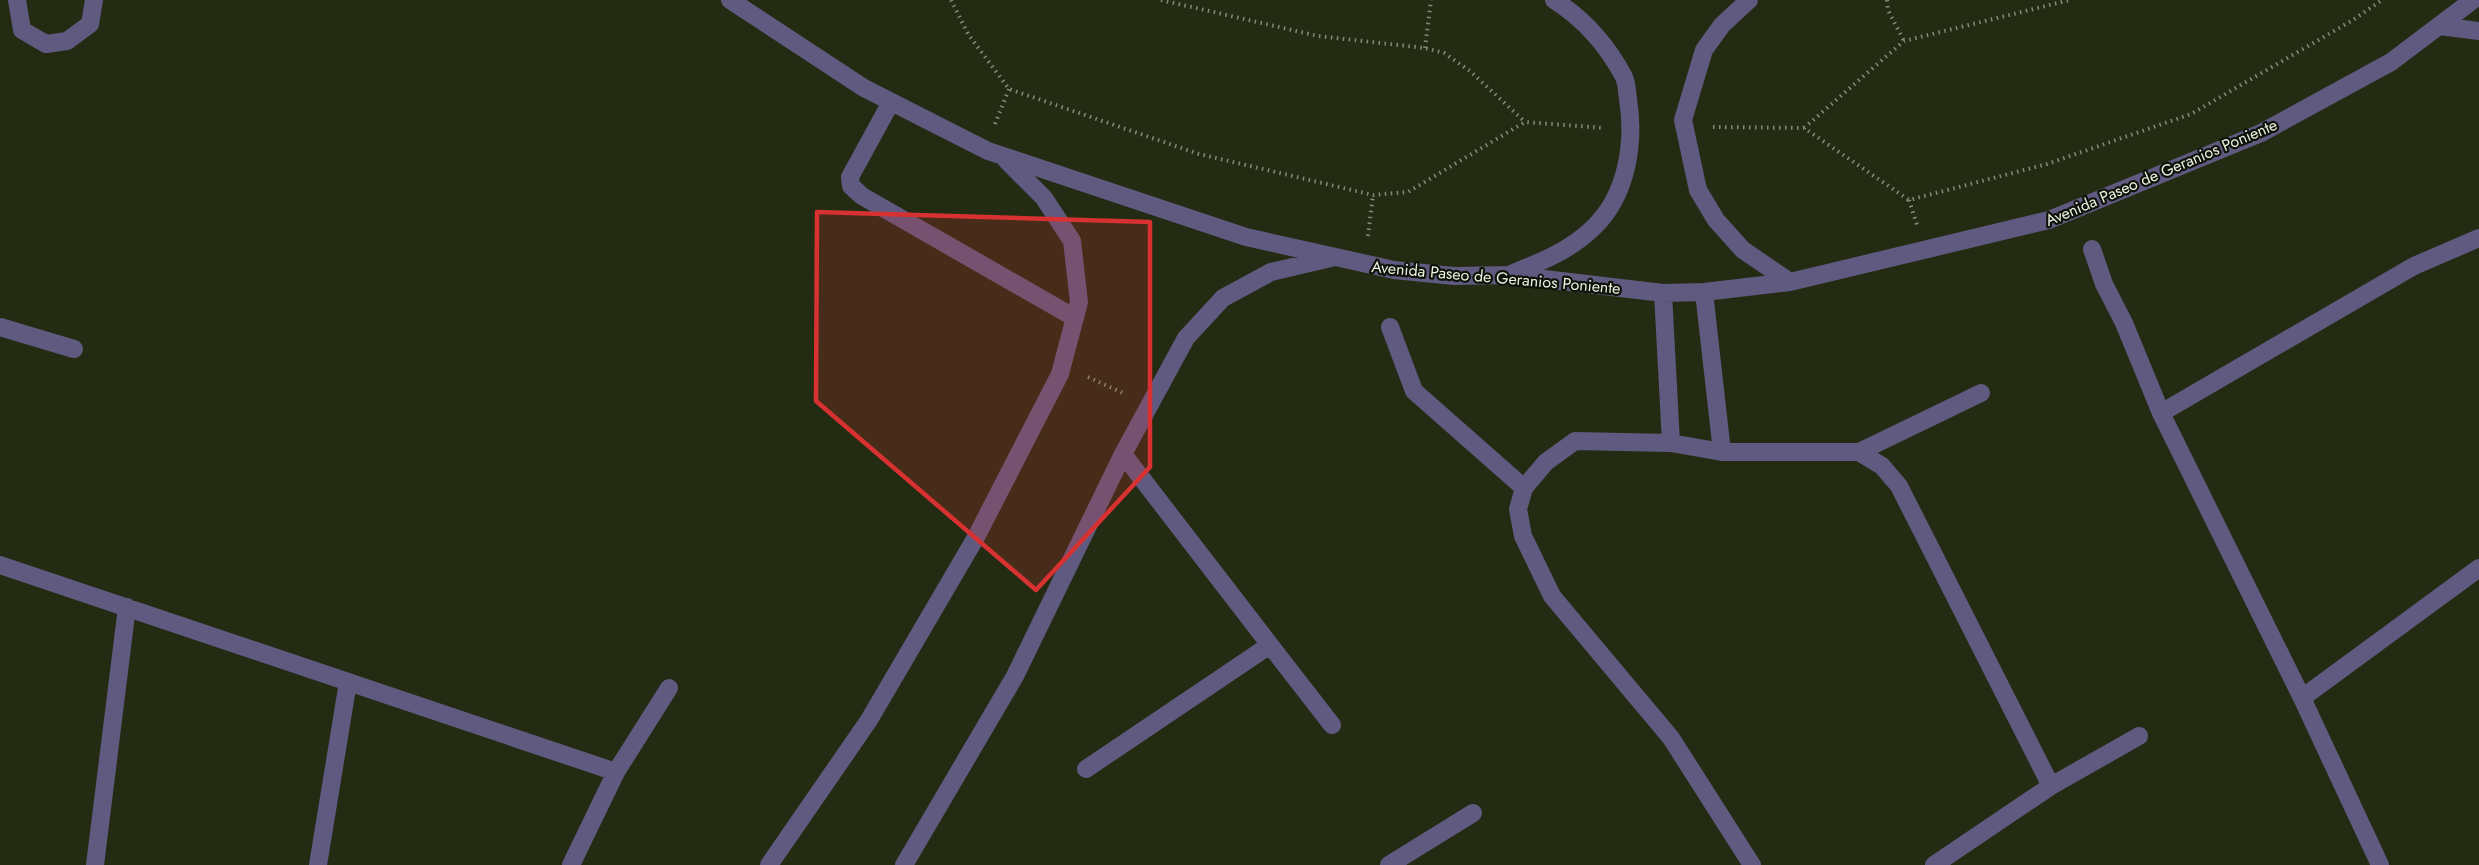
<svg xmlns="http://www.w3.org/2000/svg" width="2479" height="865" viewBox="0 0 2479 865" font-family="Jost,sans-serif">
  <style>
    .lines { fill: none; stroke-linecap: round; stroke-linejoin: round }
    .path { stroke: #848c78; stroke-width: 4; stroke-dasharray: 1.5 4.5; stroke-linecap: butt }
    .minor { stroke: #605980; stroke-width: 18 }
    .marked { fill: #d73231; fill-opacity: 0.2; stroke: #d73231; stroke-width: 4.5; stroke-linejoin: round }
    .labels { text-anchor: middle; stroke-width: 4.5; stroke-linejoin: round; paint-order: stroke }
    .street-label { font-size: 16px; fill: #ebf2e2; stroke: #0e1208 }
  </style>
  <rect width="100%" height="100%" fill="#232c13"/>
  <g class="lines">
    <path class="path" d="M951 0 968 34 1009 89 1199 154 1373 195 1408 192 1525 122 1604 128
      M1161 0 1318 36 1425 48 1444 53 1470 71 1525 122
      M1887 0 1888 10 1904 41
      M1425 48 1431 0
      M995 124 1009 89
      M1713 127 1804 128 1909 200 2047 164 2191 114 2353 20 2382 0
      M1804 128 1904 41 2070 0
      M1909 200 1917 225
      M1368 236 1373 195
      M1088 377 1125 394"/>
    <path class="minor" d="M17 0 22 30 46 44 67 41 90 24 94 0
      M730 0 864 88 988 151 1246 237 1394 270 1454 276 1510 275 1663 293 1704 292 1790 282 2049 220 2261 133 2391 62 2473 0
      M1749 0 1722 25 1704 50 1683 120 1698 190 1716 220 1743 250 1790 282
      M2439 26 2479 31
      M891 102 850 177 851 186 862 196 1075 318
      M2092 249 2104 284 2124 323 2161 413 2302 698 2380 865
      M1511 274C1541 262 1571 250 1594 227 1627 195 1635 143 1628 99 1627 92 1627 84 1624 77 1607 45 1584 19 1554 0
      M1704 292 1722 452
      M1663 293 1671 443
      M0 327 74 349
      M1390 327 1414 391 1524 488
      M2161 413 2414 266 2479 238
      M1859 452 1882 466 1899 486 2051 786
      M0 565 616 772
      M1270 645 1332 725
      M2302 698 2479 568
      M1086 769 1270 645 1123 454
      M95 865 127 607
      M318 865 348 682
      M571 865 616 772 669 688
      M769 865 869 720 975 539 1060 374 1079 302 1072 241 1044 198 1006 160
      M904 865 1015 676 1123 454 1186 338 1223 298 1271 272 1331 258
      M1389 865 1473 813
      M1752 865 1671 738 1552 596 1523 536 1518 509 1524 488 1546 462 1575 441 1671 443 1722 452H1859L1981 393
      M1934 865 2051 786 2139 736"/>
  </g>
  <path class="marked" d="M817 212 1150 222V467L1036 590 816 401Z"/>
  <g class="labels">
    <g class="street-label">
      <text transform="translate(2161 172) rotate(-23)" y="6">Avenida Paseo de Geranios Poniente</text>
      <text transform="translate(1496 277) rotate(5)" y="6">Avenida Paseo de Geranios Poniente</text>
    </g>
  </g>
</svg>
